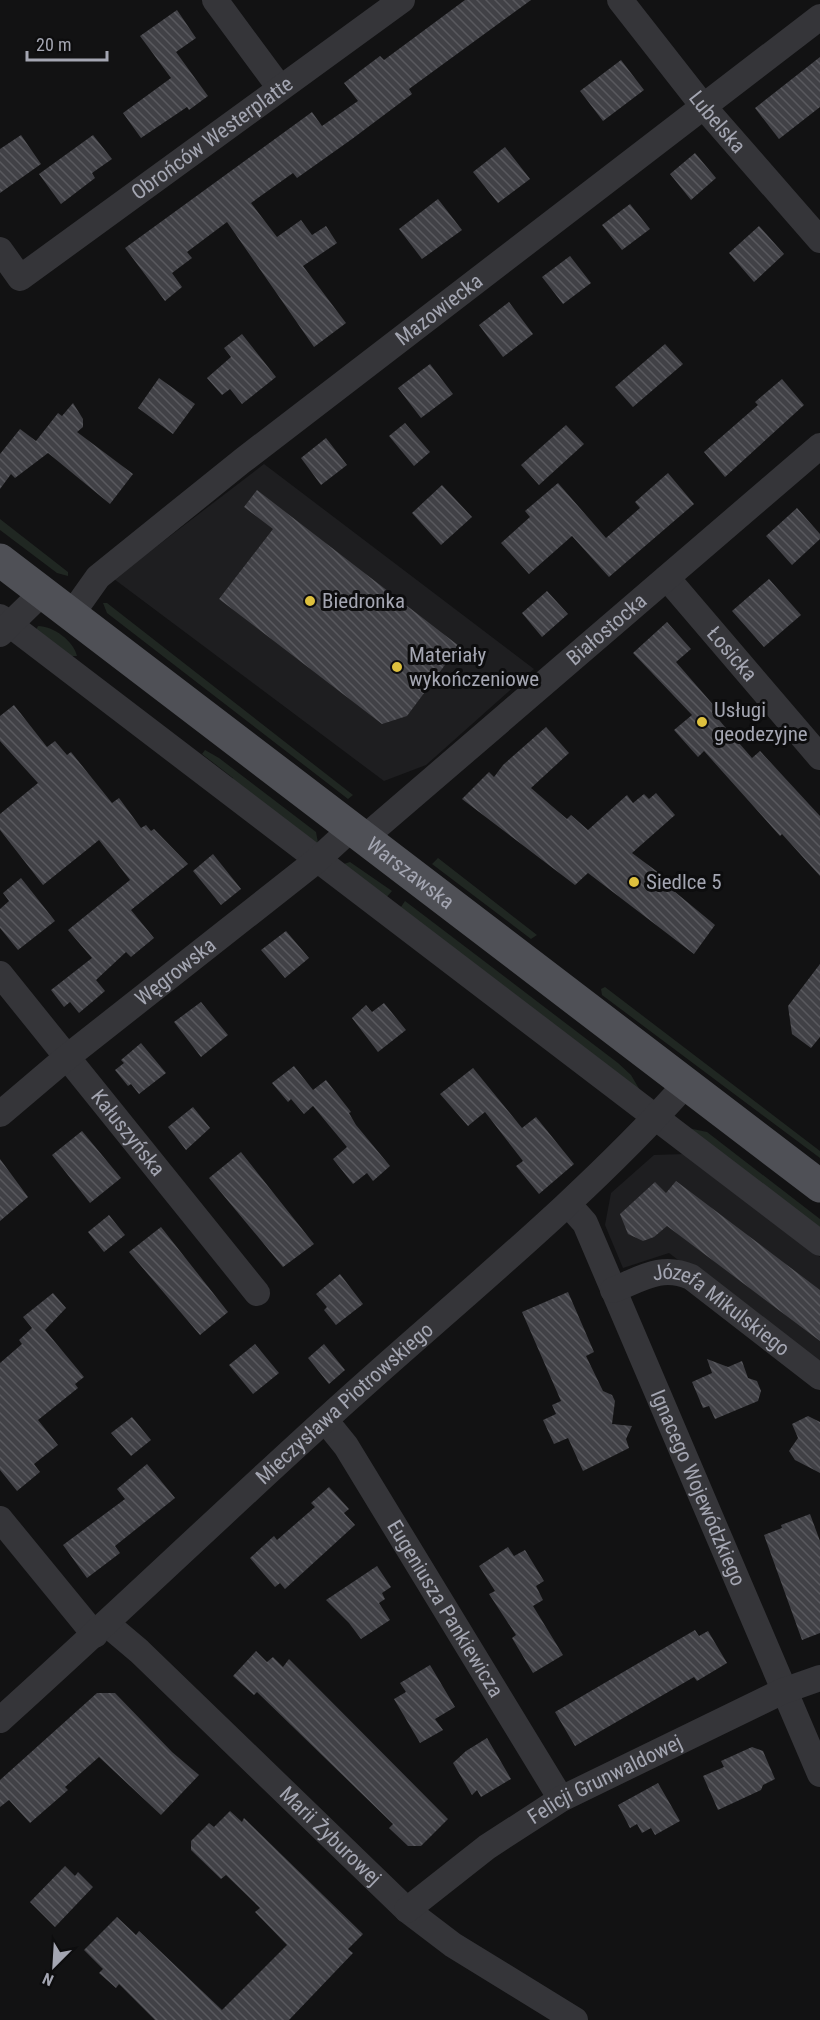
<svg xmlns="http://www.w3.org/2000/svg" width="820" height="2020" viewBox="0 0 820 2020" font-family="'Roboto Condensed',sans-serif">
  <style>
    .built { fill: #1e1e20 }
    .green { fill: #202722 }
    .building { fill: url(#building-back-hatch) }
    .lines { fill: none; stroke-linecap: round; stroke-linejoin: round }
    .minor { stroke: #353539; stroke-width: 26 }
    .major { stroke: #4f5056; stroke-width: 33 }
    .poi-dot { fill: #dec13e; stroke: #0d0d0e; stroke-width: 2 }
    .labels { text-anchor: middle; stroke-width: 6; stroke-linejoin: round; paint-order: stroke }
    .street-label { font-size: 21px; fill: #a4a6b2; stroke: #0d0d0e }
    .poi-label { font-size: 21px; fill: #a4a6b2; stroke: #0d0d0e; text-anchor: start }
  </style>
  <defs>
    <pattern id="building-back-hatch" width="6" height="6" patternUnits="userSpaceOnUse" patternTransform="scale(1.5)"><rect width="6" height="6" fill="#414146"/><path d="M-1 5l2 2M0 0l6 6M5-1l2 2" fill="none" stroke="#59595e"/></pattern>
  </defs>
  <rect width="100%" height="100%" fill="#121213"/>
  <path class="built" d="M264 464 534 669 426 765 384 781 114 579Z
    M685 1154 820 1257V1368L669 1253 623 1268 605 1225 611 1193 654 1155Z"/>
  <path class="green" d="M0 519 68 572V576L57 573 0 530Z
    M103 603H107L353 795 348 799 107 613Z
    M38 626C53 626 74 641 77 656H67L36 630Z
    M205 750 219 758 316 832 318 843 313 844 231 785 233 778 202 754Z
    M438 858 537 935 531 939 432 864Z
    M350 862 392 891 384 900 344 864Z
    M405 901 618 1063 631 1075 641 1092 399 910Z
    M605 987 820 1151V1158L602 995 601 989Z
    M688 1128 707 1132 820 1219V1236Z"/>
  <path class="building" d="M465 0H531L409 89 412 94 352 139 297 178 293 173 251 203 277 237 301 220 312 235 326 226 337 243 303 266 346 323 314 347 227 222 187 252 192 258 172 273 182 287 165 301 125 248 312 112 322 126 358 101 344 83 380 56 384 60Z
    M177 10 196 38 176 52 208 96 189 110 187 107 141 138 123 113 171 78 140 36Z
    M820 57V107L779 139 755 108Z
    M621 60 644 90 603 121 580 91Z
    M21 135 41 164 0 193V149Z
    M93 135 112 159 92 173 95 178 61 204 39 174Z
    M505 147 530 179 498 203 473 172Z
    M695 153 716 178 691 200 670 174Z
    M438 199 462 230 422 259 399 229Z
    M630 204 650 229 622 250 602 225Z
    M759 226 784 254 754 282 729 253Z
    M570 256 591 283 563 304 542 277Z
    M509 302 533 334 503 357 479 325Z
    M242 334 276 377 242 404 230 389 222 395 207 378 231 357 224 348Z
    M665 344 683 364 633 407 615 387Z
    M430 364 453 394 421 418 398 388Z
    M159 378 195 404 173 434 138 408Z
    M782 379 804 405 725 477 704 452 758 405 755 402Z
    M73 403 83 419V427L77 432 133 474 110 504 48 453 15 478 11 474 0 489V454L20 429 36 441 58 413 62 416Z
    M405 423 430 452 414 466 389 436Z
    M566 425 584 444 539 485 521 465Z
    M326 438 347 465 321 485 301 458Z
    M668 473 694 504 609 577 572 536 529 574 501 543 530 517 525 511 558 483 606 538 640 508 635 502Z
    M442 485 472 517 441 545 412 513Z
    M257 490 459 646 407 716 382 724 219 599 273 529 244 507Z
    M797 508 820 534V539L792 565 766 536Z
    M769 579 801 615 764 647 732 611Z
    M547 591 568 614 542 637 522 613Z
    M667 622 691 649 676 662 716 708 712 712 752 758 760 751 820 816V876L782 834 780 836 704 751 698 757 674 730 692 715 633 653Z
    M14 705 47 747 55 741 67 755 71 752 112 803 119 798 141 828 146 825 151 831 154 829 188 864 131 910 154 938 131 957 126 952 96 980 105 991 79 1013 70 1002 64 1007 51 990 92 958 68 930 130 880 99 840 43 885 0 830V814L38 783 0 741V716Z
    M546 727 569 753 531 788 567 819 571 815 588 830 627 795 633 803 644 794 649 799 656 793 675 815 632 853 663 876 661 879 669 887 715 925 694 954 588 873 575 885 462 799 489 772 494 777 503 765Z
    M213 854 241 889 221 905 193 871Z
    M21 878 55 921 18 950 0 928V909L9 901 3 893Z
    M286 931 309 958 285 978 261 950Z
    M820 964V1037L811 1048 792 1034 788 1006Z
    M201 1002 228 1035 201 1057 174 1022Z
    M384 1003 406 1030 378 1052 352 1018 366 1005 372 1012Z
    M141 1043 166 1073 139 1094 131 1084 128 1086 115 1070 124 1063 121 1060Z
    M294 1066 313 1090 326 1080 351 1112 349 1113 356 1125 390 1166 373 1181 367 1173 353 1184 333 1159 347 1147 313 1106 304 1114 291 1099 288 1102 272 1083Z
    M473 1068 522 1128 536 1117 574 1164 539 1194 516 1166 523 1161 485 1112 468 1126 440 1094Z
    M193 1107 210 1128 186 1150 168 1127Z
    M82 1131 121 1178 90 1203 52 1155Z
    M241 1152 314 1244 283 1267 209 1178Z
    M0 1159 28 1197 0 1221Z
    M676 1181 820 1290V1341L667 1226 654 1237 643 1241 628 1234 620 1214 655 1182 666 1193Z
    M109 1215 125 1235 104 1252 88 1232Z
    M161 1227 228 1312 200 1335 129 1252Z
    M340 1274 363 1304 336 1325 324 1310 327 1307 316 1294Z
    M568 1292 594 1352 586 1356 603 1391 612 1395 615 1401 612 1424 632 1426 626 1439 629 1448 583 1471 568 1438 554 1444 543 1420 556 1414 552 1405 561 1401 522 1312Z
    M53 1293 66 1308 45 1330 84 1377 75 1384 78 1388 38 1420 58 1445 34 1464 40 1472 17 1491 0 1470V1363L22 1344 19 1340 32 1328 23 1317Z
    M255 1344 279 1373 253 1394 229 1365Z
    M324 1344 345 1370 329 1384 308 1358Z
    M707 1359 728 1367 742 1361 748 1378 757 1381 761 1391 758 1401 715 1419 709 1406 703 1408 692 1382 712 1373Z
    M808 1416 820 1422V1473L795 1460 789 1451 798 1438 792 1424Z
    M132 1417 151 1440 131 1456 111 1433Z
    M147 1464 175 1498 115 1546 120 1553 87 1578 63 1545 125 1499 117 1489Z
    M329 1487 349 1509 344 1513 355 1525 285 1589 280 1583 275 1587 250 1558 274 1536 277 1540 315 1507 311 1503Z
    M810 1514 820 1541V1633L802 1640 764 1535 782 1528 781 1525Z
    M508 1547 514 1556 525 1550 544 1581 536 1586 543 1600 533 1606 563 1655 533 1673 512 1638 516 1635 489 1594 495 1591 479 1566Z
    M377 1566 391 1587 382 1593 385 1599 379 1603 390 1620 361 1639 349 1623 326 1600Z
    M695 1630 699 1636 708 1631 727 1663 697 1681 694 1677 575 1746 555 1712Z
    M256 1651 267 1662 273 1657 283 1667 289 1659 448 1819 421 1846H408L389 1828 393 1824 257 1692 254 1695 233 1676Z
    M430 1665 455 1707 435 1719 443 1730 420 1743 394 1699 406 1692 400 1683Z
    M97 1693H115L172 1752 199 1775 161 1815 99 1757 65 1787 68 1790 30 1823 9 1800 0 1807V1780Z
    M487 1738 511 1779 481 1797 477 1790 472 1795 453 1763 466 1751Z
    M752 1747 763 1751 775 1779 763 1785 761 1790 718 1810 703 1776 724 1767 721 1761Z
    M658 1783 680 1821 655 1835 651 1828 642 1833 637 1824 630 1828 618 1805Z
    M230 1811 242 1822 244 1818 363 1934 348 1949 353 1953 289 2020H155L119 1984 116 1988 99 1973 103 1969 84 1950 117 1917 136 1935 139 1931 222 2010 287 1945 255 1912 260 1908 226 1875 221 1879 191 1850V1841L209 1823 214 1827Z
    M65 1866 75 1876 78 1872 93 1887 55 1927 30 1902Z"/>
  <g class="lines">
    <g class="minor">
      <path d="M215 0 280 88"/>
      <path id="s1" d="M620 0 703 106 820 240"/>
      <path id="s2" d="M0 250 20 278 402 0"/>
      <path id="s3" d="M667 578 820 757"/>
      <path id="s4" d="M71 615 98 577 242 461 820 17"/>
      <path d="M0 617 820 1243"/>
      <path d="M0 634 42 593"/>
      <path id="s5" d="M364 838 820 446"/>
      <path id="s6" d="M0 974 257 1293"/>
      <path id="s7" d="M0 1114 66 1058 316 861 352 828"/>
      <path id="s8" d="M569 1205 585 1223 820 1774"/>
      <path id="s9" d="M613 1290C641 1279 661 1264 691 1277L820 1377"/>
      <path id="s10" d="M325 1420 346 1446 561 1799"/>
      <path d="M0 1519 95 1635"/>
      <path id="s11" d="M107 1624 139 1651 407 1910 453 1945 575 2020"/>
      <path id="s12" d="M0 1720C110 1621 216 1519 325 1420 446 1309 576 1207 686 1084"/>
      <path id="s13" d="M407 1910 487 1847 561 1799 783 1691 820 1678"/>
    </g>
    <path class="major" id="s14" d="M0 560 820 1186"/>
  </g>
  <g class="poi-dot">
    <circle cx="310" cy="601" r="6"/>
    <circle cx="397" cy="667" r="6"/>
    <circle cx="702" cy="722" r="6"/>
    <circle cx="634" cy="882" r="6"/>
  </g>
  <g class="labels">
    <g class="street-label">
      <text dy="7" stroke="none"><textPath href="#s1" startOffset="156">Lubelska</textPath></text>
      <text dy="7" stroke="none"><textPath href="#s2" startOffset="272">Obrońców Westerplatte</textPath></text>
      <text dy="7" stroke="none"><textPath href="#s4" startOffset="480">Mazowiecka</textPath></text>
      <text dy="7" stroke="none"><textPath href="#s5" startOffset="320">Białostocka</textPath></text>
      <text dy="7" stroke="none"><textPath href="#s3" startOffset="100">Łosicka</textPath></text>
      <text dy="7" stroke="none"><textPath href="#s14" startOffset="516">Warszawska</textPath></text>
      <text dy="7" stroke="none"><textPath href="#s7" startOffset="226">Węgrowska</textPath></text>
      <text dy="7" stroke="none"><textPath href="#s6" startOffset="204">Kałuszyńska</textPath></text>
      <text dy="7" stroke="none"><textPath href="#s9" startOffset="123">Józefa Mikulskiego</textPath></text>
      <text dy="7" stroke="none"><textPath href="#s12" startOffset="468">Mieczysława Piotrowskiego</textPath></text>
      <text dy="7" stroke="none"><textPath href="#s8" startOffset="312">Ignacego Wojewódzkiego</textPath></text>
      <text dy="7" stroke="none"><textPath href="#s10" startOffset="224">Eugeniusza Pankiewicza</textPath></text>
      <text dy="7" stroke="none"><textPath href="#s13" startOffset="238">Felicji Grunwaldowej</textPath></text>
      <text dy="7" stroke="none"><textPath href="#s11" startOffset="308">Marii Żyburowej</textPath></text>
    </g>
    <g class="poi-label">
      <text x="322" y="608">Biedronka</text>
      <text x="409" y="662">Materiały<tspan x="409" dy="24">wykończeniowe</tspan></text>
      <text x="714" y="717">Usługi<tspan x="714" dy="24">geodezyjne</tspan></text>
      <text x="646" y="889">Siedlce 5</text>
    </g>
  </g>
  <g transform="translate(54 1966) rotate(204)" stroke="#0d0d0e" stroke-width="4.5" paint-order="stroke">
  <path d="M0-4.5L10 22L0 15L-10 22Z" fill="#a4a6b2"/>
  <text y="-9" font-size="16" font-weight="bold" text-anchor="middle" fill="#a4a6b2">N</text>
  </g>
  <path d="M27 51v9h80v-9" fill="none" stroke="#a4a6b2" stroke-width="3"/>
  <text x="36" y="51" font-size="18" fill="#a4a6b2" stroke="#0d0d0e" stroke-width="4.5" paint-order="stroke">20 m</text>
</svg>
